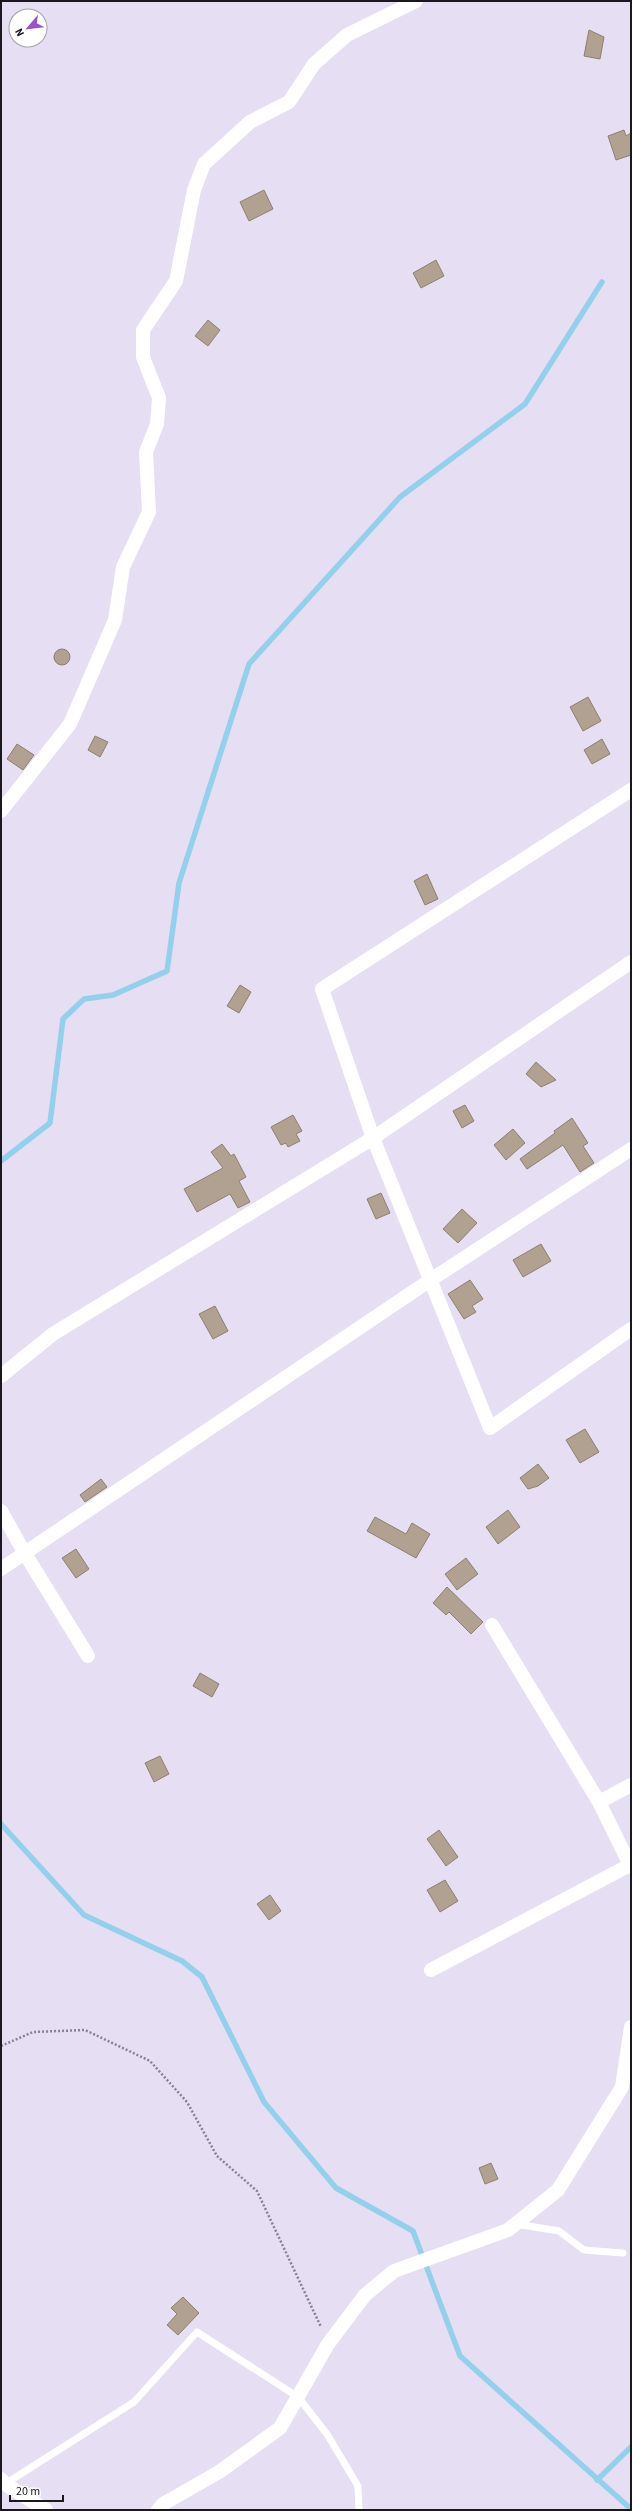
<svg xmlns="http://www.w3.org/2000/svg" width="632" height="2511" viewBox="0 0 632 2511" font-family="'Source Sans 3',sans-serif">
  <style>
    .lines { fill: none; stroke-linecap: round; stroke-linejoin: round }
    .stream { stroke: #94cfec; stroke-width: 5.5 }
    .building { fill: #b0a190; stroke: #8e806f }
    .path { stroke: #888290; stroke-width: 2.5; stroke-dasharray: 2 2; stroke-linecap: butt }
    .lane { stroke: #fff; stroke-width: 7 }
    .street { stroke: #fff; stroke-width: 14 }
  </style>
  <rect width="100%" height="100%" fill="#e6def3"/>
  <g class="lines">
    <path class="stream" d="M1 1161 50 1123 63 1019 84 999 113 995 167 971 179 883 249 664 400 497 525 404 602 282
      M1 1824 84 1915 182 1961 202 1977 264 2102 336 2188 413 2231 460 2356 631 2509
      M597 2480 631 2447"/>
  </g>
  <path class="building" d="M589 30 604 37 600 59 584 56Z
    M624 130 626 136 631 133V155L616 160 608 136Z
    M264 190 273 209 249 221 240 202Z
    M436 260 444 276 421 288 413 273Z
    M208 320 220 330 208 346 195 336Z
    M54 657a8 8 0 1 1 16 0a8 8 0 1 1-16 0Z
    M588 697 601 721 583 731 570 707Z
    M95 736 108 742 100 757 88 750Z
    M602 739 610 754 592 764 584 750Z
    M17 744 34 755 23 770 7 759Z
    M427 874 438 899 425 905 414 881Z
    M240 985 251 992 239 1013 227 1006Z
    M536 1062 556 1080 541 1087 526 1074Z
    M465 1105 474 1121 462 1128 453 1111Z
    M293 1115 302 1131 296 1134 300 1141 288 1147 286 1143 281 1145 271 1127Z
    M572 1118 588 1143 583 1146 594 1163 580 1172 563 1145 527 1169 520 1159 555 1133 554 1131Z
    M513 1129 525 1143 506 1160 494 1145Z
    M222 1144 231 1156 234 1154 246 1177 239 1181 250 1202 238 1208 230 1194 197 1212 184 1189 223 1168 211 1152Z
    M381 1193 390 1213 376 1219 367 1199Z
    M462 1209 477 1223 458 1243 443 1229Z
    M541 1244 551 1261 523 1277 513 1260Z
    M470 1280 483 1299 472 1306 476 1312 464 1319 448 1294Z
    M215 1306 228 1331 213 1339 199 1314Z
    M585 1429 599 1452 580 1463 566 1440Z
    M538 1464 549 1478 538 1486 528 1489 520 1478Z
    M101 1479 107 1487 85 1502 80 1495Z
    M508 1510 520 1527 498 1544 486 1527Z
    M375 1517 406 1534 412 1523 430 1534 416 1558 367 1531Z
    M76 1549 89 1569 76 1578 62 1558Z
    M466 1558 478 1574 457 1590 445 1574Z
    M447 1587 483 1622 471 1634 449 1612 446 1615 433 1603Z
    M200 1673 219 1684 212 1697 193 1686Z
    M160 1756 169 1774 154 1782 145 1763Z
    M439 1830 458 1857 446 1866 427 1839Z
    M445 1880 458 1901 440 1912 427 1890Z
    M270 1895 281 1911 269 1920 257 1904Z
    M491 2163 498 2179 485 2184 479 2168Z
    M183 2297 199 2313 178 2335 167 2325 177 2314 171 2308Z"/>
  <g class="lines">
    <path class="path" d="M1 2046 33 2032 85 2030 150 2061 187 2102 217 2156 257 2191 321 2327"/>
    <path class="lane" d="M516 2224 559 2231 584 2250 623 2253
      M5 2484 134 2402 197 2332 298 2397 327 2434 358 2486 359 2510"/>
    <path class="street" d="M631 790 322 989 373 1138 490 1428 631 1329
      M1 811 70 724 115 620 123 567 149 512 146 452 157 424 159 398 143 357V330L176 281 194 190 204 164 250 122 289 102 314 64 347 35 416 1
      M1 1376 53 1334 373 1138 631 962
      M1 1511 24 1552 88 1656
      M1 1569 429 1281 631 1149
      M492 1625 599 1802 631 1867
      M599 1802 631 1785
      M431 1970 630 1865
      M1 2479 5 2484 46 2510
      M158 2510 163 2504 219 2472 280 2428 328 2344 365 2295 394 2271 508 2230 558 2190 622 2087 631 2027"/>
  </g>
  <rect width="632" height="2511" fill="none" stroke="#1a171e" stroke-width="4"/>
  <g transform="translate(28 28) rotate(242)"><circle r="19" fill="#ffffff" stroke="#a3a2a5"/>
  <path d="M0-3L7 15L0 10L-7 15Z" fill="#9c52c5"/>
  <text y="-6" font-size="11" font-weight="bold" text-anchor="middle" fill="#1a171e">N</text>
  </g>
  <path d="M10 2495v6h53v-6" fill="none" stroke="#1a171e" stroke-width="2"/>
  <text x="16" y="2495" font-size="12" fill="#1a171e" stroke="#ffffff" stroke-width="3" paint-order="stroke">20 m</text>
</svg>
